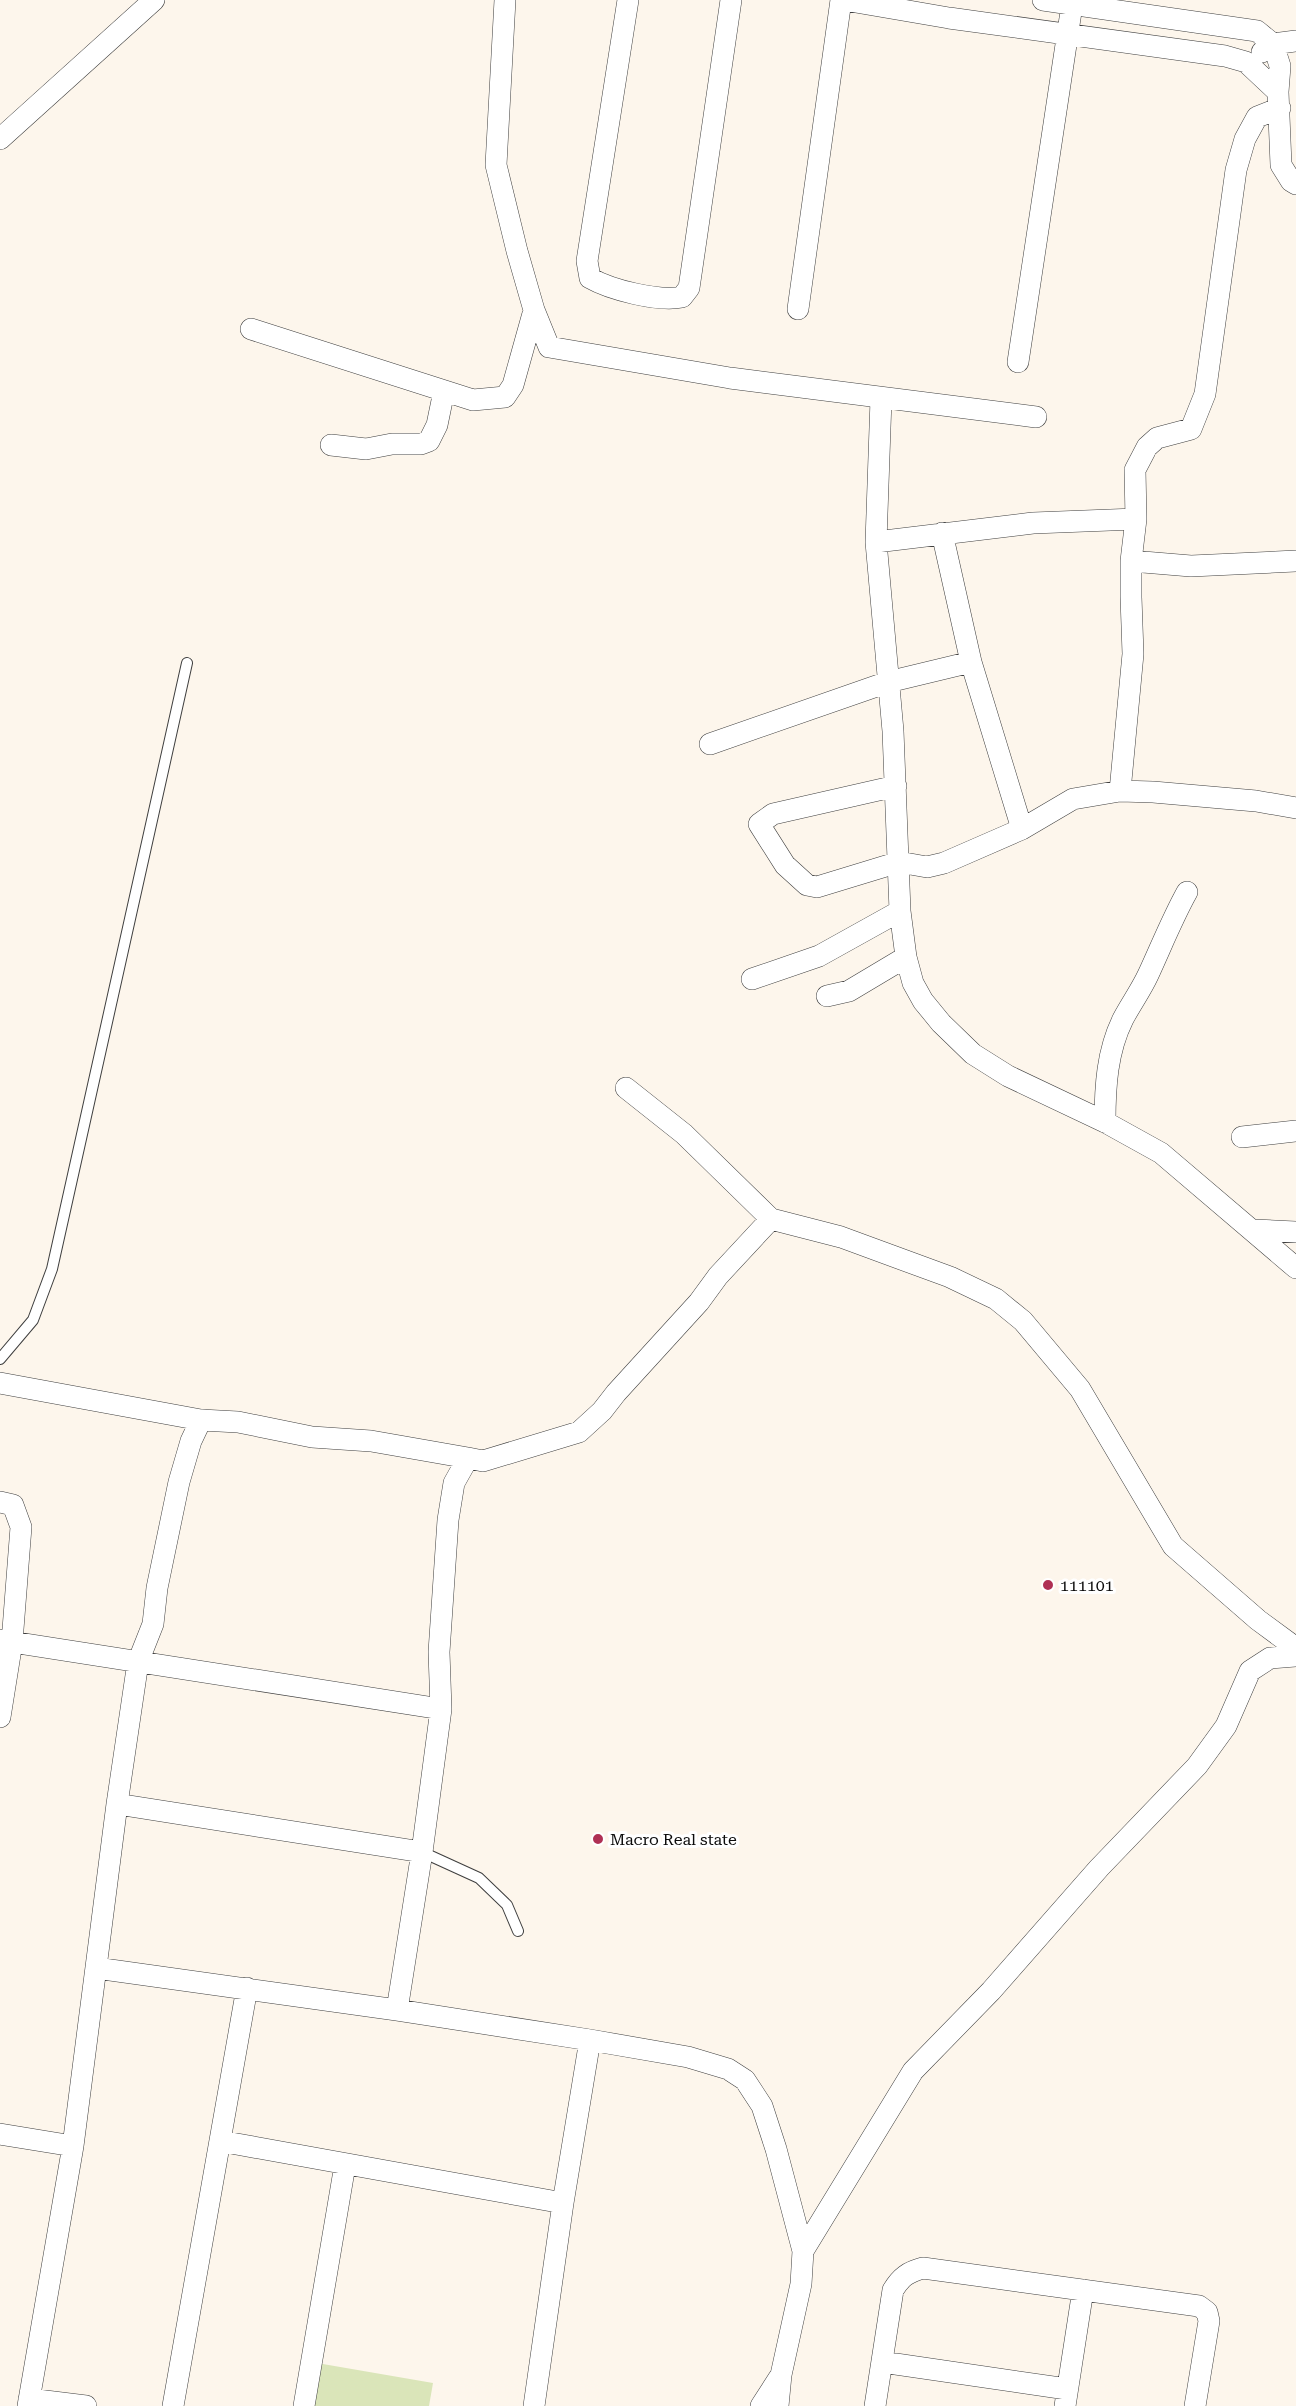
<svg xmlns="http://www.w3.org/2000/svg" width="1296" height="2406" viewBox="0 0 1296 2406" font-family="'Roboto Serif',serif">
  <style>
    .green { fill: #dae5b9 }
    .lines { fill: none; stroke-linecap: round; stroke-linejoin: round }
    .service-casing { stroke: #3f3f3f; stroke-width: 12 }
    .minor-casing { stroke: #3f3f3f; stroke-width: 22 }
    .service { stroke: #fff; stroke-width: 10 }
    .minor { stroke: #fff; stroke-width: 21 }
    .poi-dot { fill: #af3054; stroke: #fff; stroke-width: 2 }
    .labels { text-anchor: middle; stroke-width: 6; stroke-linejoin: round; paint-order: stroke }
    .poi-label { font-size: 16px; fill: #0c0c0c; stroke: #fff; text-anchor: start }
  </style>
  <rect width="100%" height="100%" fill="#fdf6ec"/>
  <path class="green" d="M317 2363 433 2383 429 2406H309Z"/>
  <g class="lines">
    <defs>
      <path id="service" d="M0 1359 33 1320 52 1269 187 663
        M422 1852 479 1878 507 1905 518 1931"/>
      <path id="minor" d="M505 0 496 165 517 251 534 310 549 347 730 378 1036 417
        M628 0 587 261 590 278C611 290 659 302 682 297L689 288 731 0
        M844 0 949 18 1225 56 1246 62 1278 92
        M1043 0 1257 31 1273 44 1280 66 1278 92 1281 165 1291 181 1296 184
        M1262 52 1273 44 1296 41
        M0 139 154 0
        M798 309 841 0
        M251 329 473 400 505 397 513 385 534 310
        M1018 362 1072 5
        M881 399 876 542 893 731 900 911 906 957 913 983 923 1001 941 1023 973 1054 1008 1076 1105 1122 1161 1153 1296 1268
        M331 445 366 449 392 444H421L429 441 437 425 444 391
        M942 533 971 662 1022 829
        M876 542 1033 523 1136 519
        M1131 561 1191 566 1296 561
        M710 744 888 682 971 662
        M896 786 773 814 759 824 785 865 807 885 817 887 899 862 927 867 944 863 1022 829 1073 799 1120 791 1153 792 1256 801 1296 808
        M1120 791 1133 654 1131 597V561L1136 519 1135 470 1147 447 1157 438 1191 429 1205 394 1236 170 1245 139 1257 117 1280 108
        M752 979 819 956 900 911
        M827 996 849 991 906 957
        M626 1088 684 1134 771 1219 841 1237 950 1277 996 1299 1023 1321 1080 1389 1173 1546 1258 1620 1296 1648
        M1105 1122C1105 1087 1107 1051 1123 1019 1131 1004 1141 990 1148 975 1161 947 1172 919 1187 892
        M1242 1137 1296 1131
        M1254 1230 1296 1232
        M0 1383 201 1420 238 1422 312 1437 371 1441 468 1458
        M0 1502 13 1505 21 1527 12 1642 0 1717
        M0 1640 441 1709
        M117 1804 422 1852
        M96 1968 397 2010 590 2040 688 2057 728 2069 745 2080 762 2106 776 2149 803 2251 801 2284 781 2375 778 2406
        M397 2010 422 1852 441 1709 439 1652 448 1520 454 1483 468 1458 483 1461 579 1432 602 1411 616 1393 699 1302 718 1276 771 1219
        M0 2134 73 2146
        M220 2141 563 2203
        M803 2251 913 2071 991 1991 1099 1868 1197 1766 1226 1726 1250 1671 1270 1658 1296 1656
        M882 2362 1067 2389
        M29 2399 86 2406
        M28 2406 73 2146 117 1804 138 1662 153 1624 157 1588 179 1482 191 1441 201 1420
        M173 2406 247 1988
        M304 2406 345 2165
        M534 2406 563 2203 590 2040
        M761 2406 779 2378
        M875 2406 893 2290C901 2277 908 2272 923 2268L1199 2306 1207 2312 1209 2321 1195 2406
        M1065 2406 1083 2290"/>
    </defs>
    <use href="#service" class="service-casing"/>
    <use href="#minor" class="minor-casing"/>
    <use href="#service" class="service"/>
    <use href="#minor" class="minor"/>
  </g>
  <g class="poi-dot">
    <circle cx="1048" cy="1585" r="6"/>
    <circle cx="598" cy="1839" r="6"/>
  </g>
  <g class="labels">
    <g class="poi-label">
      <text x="1060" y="1591">111101</text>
      <text x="610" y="1845">Macro Real state</text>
    </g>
  </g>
</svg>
